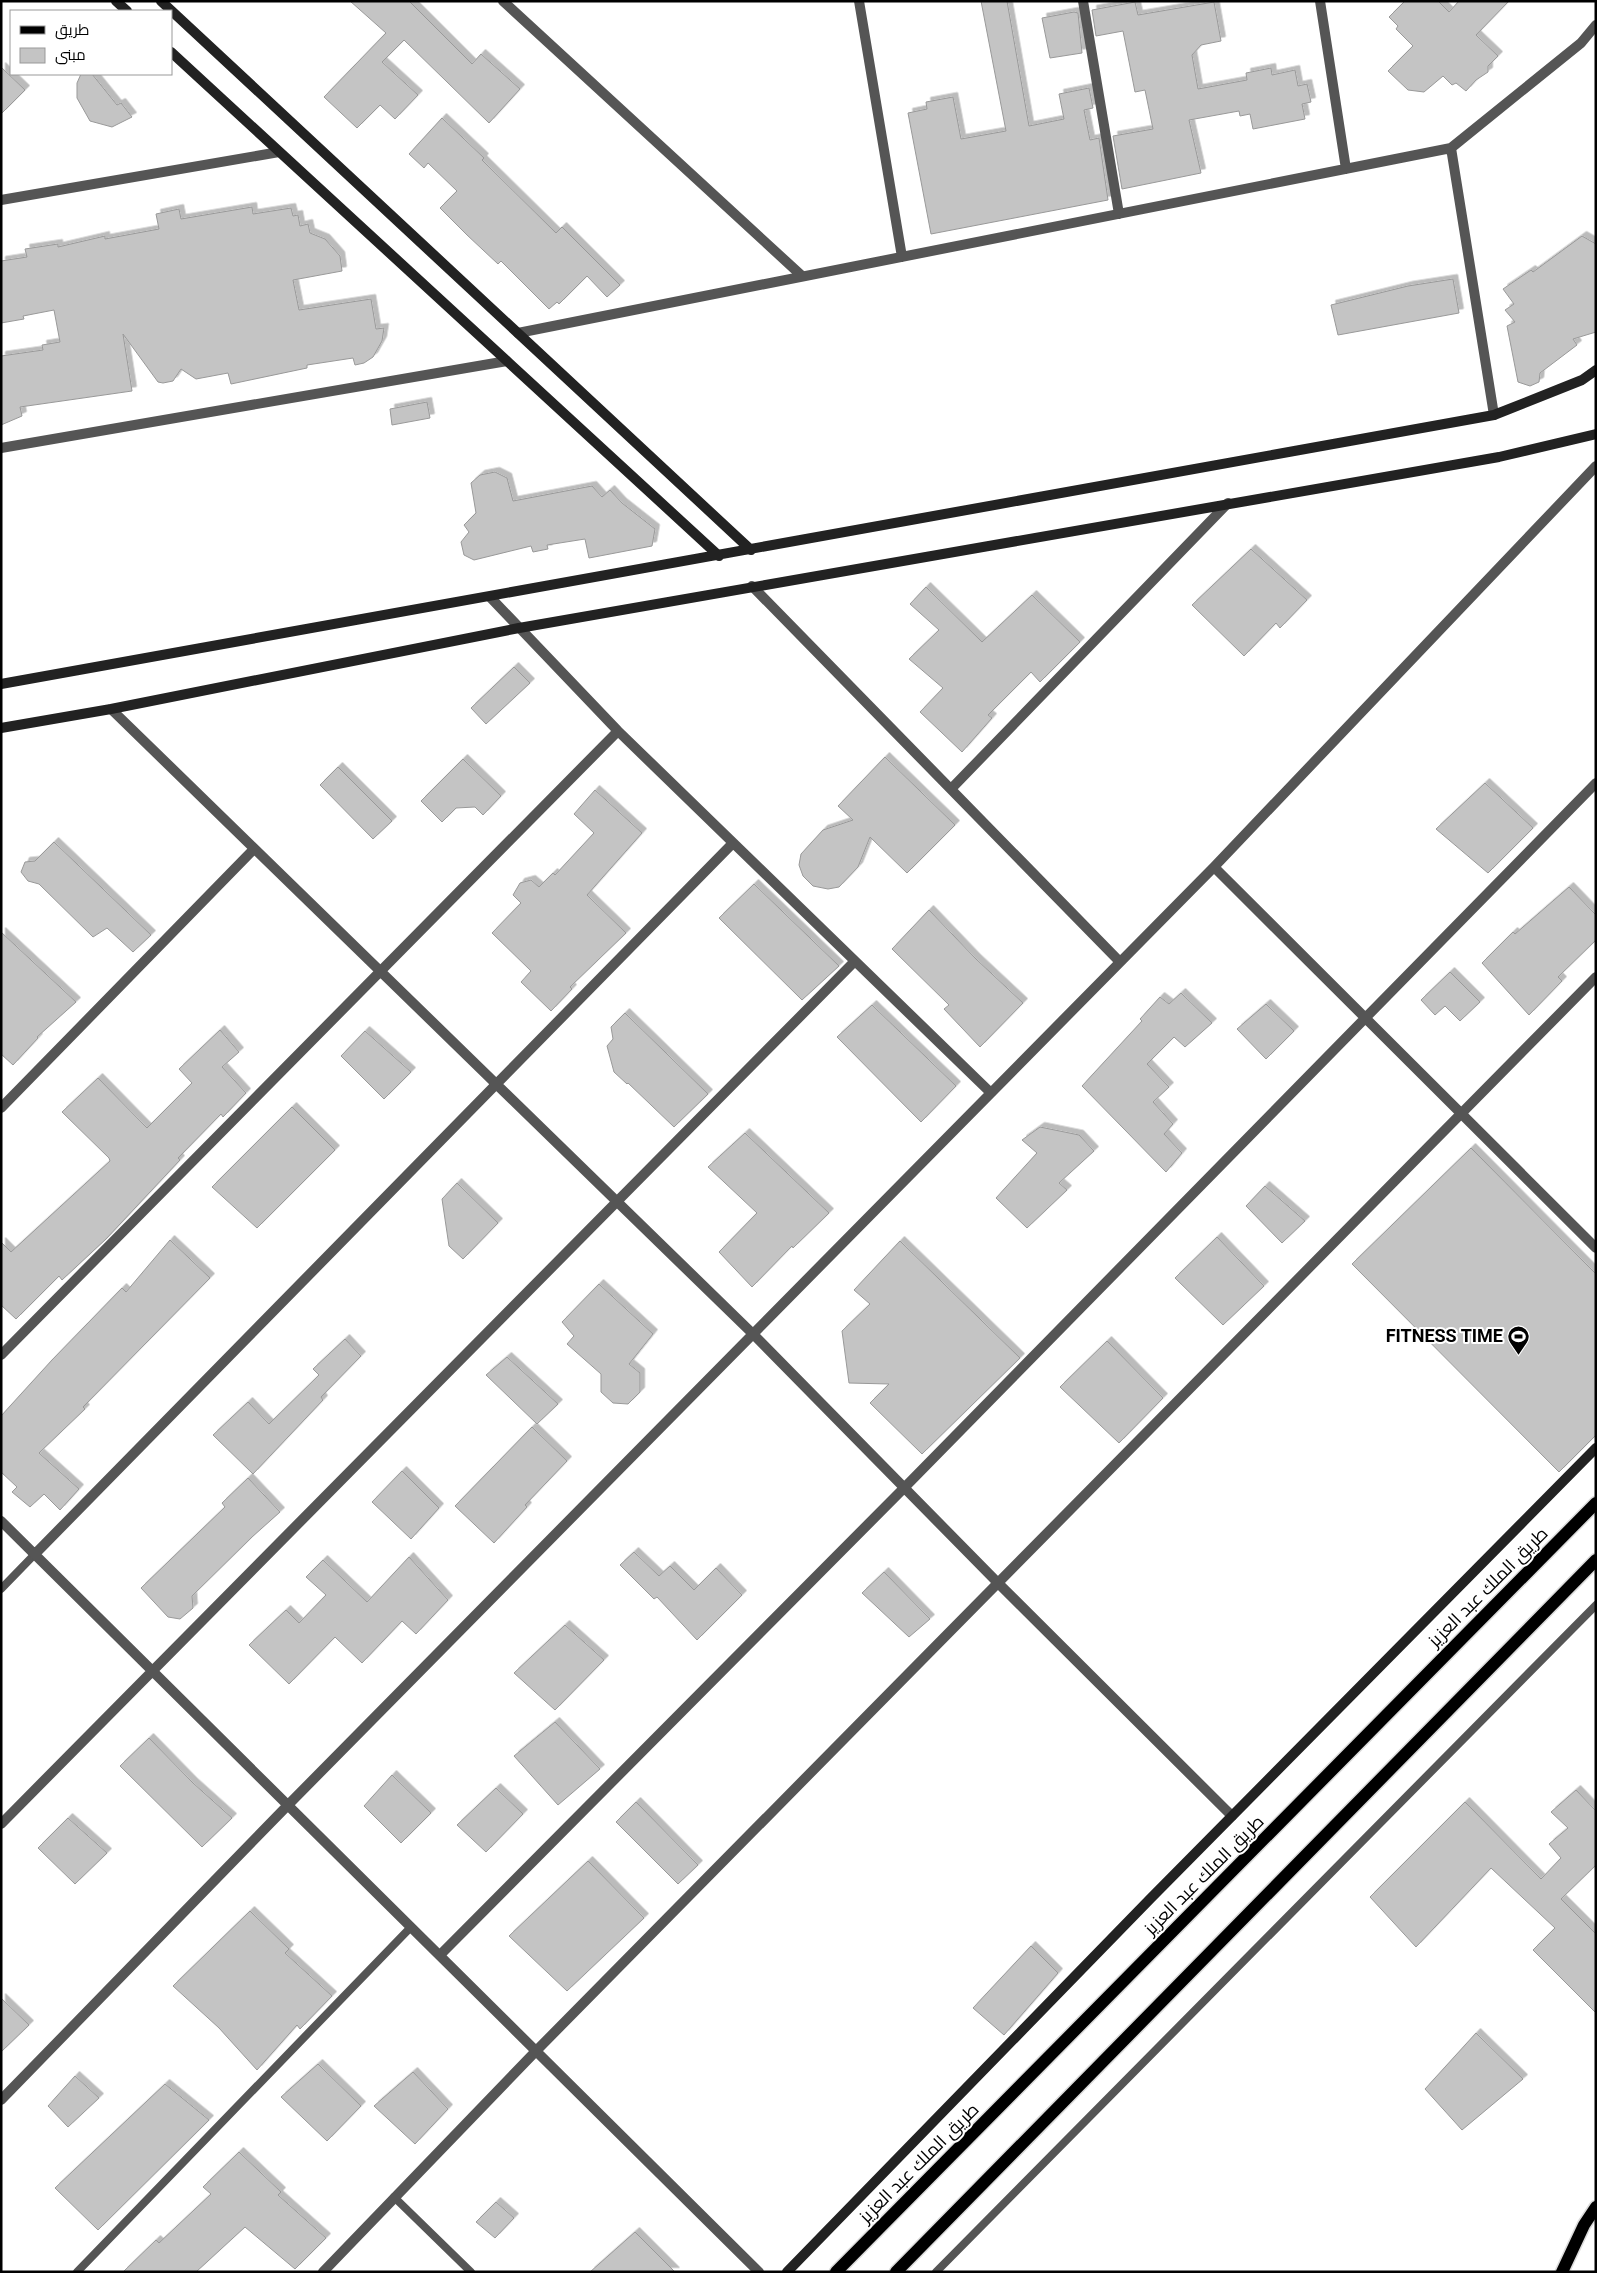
<svg xmlns="http://www.w3.org/2000/svg" width="1597" height="2273" viewBox="0 0 1597 2273" font-family="Roboto,Cairo,sans-serif">
  <style>
    .building { fill: #c4c4c4; stroke: #999; filter: url(#shadow) }
    .lines { fill: none; stroke-linecap: round; stroke-linejoin: round }
    .primary-casing { stroke: #dbdbdb; stroke-width: 15 }
    .lane { stroke: #555; stroke-width: 8 }
    .street { stroke: #555; stroke-width: 10 }
    .secondary { stroke: #222; stroke-width: 10 }
    .primary { stroke: #000; stroke-width: 12 }
    .labels { text-anchor: middle; stroke-width: 4; stroke-linejoin: round; paint-order: stroke }
    .poi-label { font-size: 18px; font-weight: bold; fill: #000; stroke: #fff; text-anchor: end }
    .street-label { font-size: 18px; fill: #000; stroke: #fff }
  </style>
  <defs>
    <filter id="shadow"><feDropShadow dx="4.5" dy="-4.5" stdDeviation="0" flood-color="#0004"/></filter>
  </defs>
  <rect width="100%" height="100%" fill="#fff"/>
  <path class="building" d="M350 1H409L472 64 481 54 520 89 489 123 404 40 382 62 418 95 395 119 380 105 357 128 324 97 386 33Z
    M981 1H1007L1029 126 1064 119 1059 94 1089 88 1093 108 1084 110 1090 140 1099 138 1108 200 931 234 908 113 927 109 926 102 953 97 961 139 1006 131Z
    M1405 1H1438L1449 12 1459 1H1509L1476 35 1498 56 1488 66V72L1476 80 1466 91 1456 83 1452 85 1443 76 1424 92 1408 90 1388 71 1413 46 1396 29 1398 26 1389 17Z
    M1135 2 1138 15 1214 2 1221 41 1201 45 1192 55 1198 89 1247 80 1246 73 1271 68 1272 75 1295 70 1298 86 1307 84 1311 102 1302 104 1305 119 1253 129 1250 114 1240 116 1239 111 1189 120 1201 173 1122 189 1113 136 1153 129 1145 90 1135 92 1123 31 1096 36 1092 10Z
    M1074 12 1078 13 1082 53 1050 58 1042 18Z
    M1 67 25 90 1 114Z
    M81 74H92L117 105 121 103 132 117 112 127 90 121 77 98V83Z
    M442 118 484 158 482 160 556 233 562 227 620 285 607 297 587 276 559 304 557 302 549 309 501 261 498 264 467 235 440 208 457 191 428 163 424 168 409 154Z
    M252 207 253 214 291 208 293 216 298 215 300 226 308 224 310 233 325 239 340 256 342 271 293 280 299 310 371 299 376 329 384 328 382 341 373 357 364 363 355 365 353 358 307 365V368L231 384 228 373 196 379 181 369 173 381 163 383 158 382 123 334 132 391 20 407 22 416 1 425V356L43 350 42 345 60 342 54 310 23 316 24 319 1 323V261L27 257 25 249 58 244V247L105 236V239L159 229 156 214 179 209 181 219Z
    M1582 236 1596 244V332L1573 339 1577 345 1540 373 1539 382 1530 386 1518 382 1507 326 1515 322 1505 310 1514 304 1503 289 1531 270 1533 272Z
    M1453 279 1459 313 1338 335 1331 305 1408 286Z
    M427 402 430 418 392 425 390 409Z
    M495 472 507 478 513 501 592 486 602 497 610 490 622 503 655 529 652 546 589 558 585 539 547 545 548 549 533 552 531 546 474 560 464 555 461 542 469 532 464 525 476 513 471 483 480 475Z
    M1251 549 1307 600 1280 628 1276 623 1244 656 1192 605Z
    M926 587 982 642 1032 595 1080 642 1040 682 1031 672 988 715 992 718 962 752 920 712 943 688 909 659 939 630 910 604Z
    M514 667 530 683 486 724 471 708Z
    M885 757 955 825 907 873 870 837 858 867 839 887 828 889 813 886 803 876 799 865 801 854 823 830 853 820 838 806Z
    M463 759 501 796 483 815 475 807 456 808 442 822 421 801Z
    M338 767 392 821 373 839 320 785Z
    M1485 783 1533 828 1488 873 1436 829Z
    M595 790 642 833 587 895 626 933 570 987 572 989 551 1011 521 982 531 971 492 933 521 903 513 895 520 883 531 880 539 887 553 873 555 875 594 833 574 814Z
    M54 842 151 935 133 952 107 928 93 937 39 884 28 881 21 872 25 862 35 861Z
    M754 884 839 966 802 1000 719 918Z
    M1569 887 1596 915V940L1558 977 1562 981 1529 1015 1482 963 1513 932 1515 934Z
    M929 910 976 959 1023 1003 980 1047 944 1009 949 1005 892 949Z
    M1 932 76 1002 37 1037 38 1038 13 1065 1 1054Z
    M1450 972 1480 1002 1460 1021 1445 1006 1435 1015 1421 1000Z
    M1181 993 1212 1023 1185 1047 1174 1037 1147 1064 1169 1087 1153 1102 1173 1124 1164 1134 1182 1153 1166 1172 1082 1086 1142 1021 1140 1019 1160 997 1169 1004Z
    M1266 1004 1294 1031 1266 1059 1237 1029Z
    M872 1005 956 1086 921 1122 837 1037Z
    M625 1013 708 1094 674 1127 628 1083 627 1084 614 1072 607 1046 613 1039 611 1027Z
    M220 1030 239 1052 222 1067 246 1093 223 1117 221 1114 178 1158 180 1160 106 1239 62 1280 59 1276 16 1319 1 1305V1242L11 1252 110 1161 109 1158 62 1112 98 1078 147 1128 192 1083 179 1069Z
    M365 1031 411 1072 384 1099 341 1056Z
    M292 1107 335 1150 257 1228 212 1187Z
    M1040 1127 1079 1135 1094 1151 1059 1183 1067 1190 1027 1228 996 1198 1037 1153 1022 1140Z
    M745 1133 829 1213 793 1248 792 1246 752 1287 719 1252 757 1213 708 1167Z
    M1471 1148 1596 1274V1435L1559 1472 1352 1264Z
    M457 1183 498 1223 463 1259 449 1246 442 1199Z
    M1265 1186 1305 1221 1282 1243 1246 1206Z
    M1217 1237 1264 1286 1223 1325 1175 1278Z
    M170 1240 210 1278 83 1407 85 1409 39 1453 79 1489 60 1510 44 1494 30 1507 12 1492 17 1487 1 1472V1416L52 1360 122 1288 126 1292Z
    M900 1241 1020 1358 922 1454 870 1403 889 1384 849 1383 842 1331 870 1304 854 1290Z
    M599 1284 653 1334 629 1364 640 1373V1392L628 1404 613 1403 601 1392V1374L567 1344 574 1336 562 1322Z
    M345 1339 361 1356 321 1397 323 1400 253 1474 213 1435 248 1402 269 1424 319 1375 313 1369Z
    M1107 1341 1163 1398 1119 1443 1060 1387Z
    M507 1357 558 1404 537 1424 486 1375Z
    M532 1427 567 1461 525 1505 527 1507 494 1543 455 1506Z
    M402 1471 439 1508 411 1539 372 1502Z
    M248 1478 280 1512 252 1537 192 1596 193 1608 180 1619 168 1617 141 1588 225 1507 222 1503Z
    M634 1552 659 1576 670 1566 694 1590 716 1568 742 1595 697 1640 657 1597 654 1599 620 1565Z
    M409 1557 448 1600 416 1634 402 1621 362 1663 335 1637 289 1684 249 1645 286 1610 299 1623 326 1595 306 1577 323 1560 367 1602Z
    M884 1572 930 1619 909 1637 862 1593Z
    M565 1625 604 1660 555 1710 514 1673Z
    M555 1722 600 1769 558 1805 514 1756Z
    M149 1738 193 1783 232 1818 202 1847 120 1766Z
    M392 1775 431 1813 401 1843 364 1806Z
    M496 1788 523 1814 486 1852 457 1825Z
    M1576 1790 1596 1811V1865L1561 1899 1596 1934V2013L1533 1950 1555 1928 1491 1868 1416 1947 1370 1897 1465 1802 1541 1879 1561 1858 1549 1844 1568 1828 1551 1812Z
    M636 1802 698 1865 678 1884 616 1822Z
    M68 1818 107 1853 75 1884 38 1848Z
    M588 1861 644 1918 567 1991 509 1936Z
    M250 1911 289 1949 285 1953 332 1996 300 2029 297 2025 257 2070 219 2028 173 1986Z
    M1031 1946 1058 1973 1004 2035 973 2008Z
    M1 1998 29 2025 1 2052Z
    M1476 2033 1523 2079 1462 2130 1425 2089Z
    M318 2064 361 2106 327 2141 281 2097Z
    M413 2072 448 2109 415 2144 374 2106Z
    M75 2076 99 2098 68 2127 48 2106Z
    M165 2084 209 2120 98 2230 55 2188Z
    M239 2152 281 2192 278 2195 326 2238 295 2269 245 2227 196 2272H123L156 2240 159 2243 211 2194 203 2187Z
    M496 2202 514 2218 495 2238 476 2222Z
    M635 2232 675 2272H590Z"/>
  <g class="lines">
    <defs>
      <path id="primary" d="M836 2272 1596 1503
        M896 2272 1596 1560
        M1562 2272 1584 2225 1596 2207"/>
    </defs>
    <use href="#primary" class="primary-casing"/>
    <path class="lane" d="M1 1589 35 1554
      M394 2197 471 2272
      M77 2272 411 1927
      M936 2272 1596 1605"/>
    <path class="street" d="M503 1 802 276
      M859 1 902 257
      M1083 1 1119 214
      M1320 1 1346 169
      M1451 148 1494 415
      M1 200 279 152
      M518 333 1451 148 1581 43 1596 25
      M1 448 507 361
      M752 586 1120 962
      M490 597 618 731 991 1093
      M111 709 753 1334 998 1583 1232 1816
      M951 789 1228 503
      M1214 867 1596 1248
      M1 1108 254 849
      M1 1355 618 731
      M1 1521 759 2272
      M35 1554 733 843
      M1 1824 855 961
      M440 1955 904 1488 1596 783
      M1 2100 288 1805 1214 867 1596 466
      M323 2272 536 2051 1596 977"/>
    <path class="secondary" d="M116 1 127 11
      M161 1 751 550
      M171 52 719 556
      M1 684 1494 415 1582 380 1596 370
      M1 728 111 709 519 628 1499 457 1596 434
      M787 2272 1151 1898 1596 1448"/>
    <use href="#primary" class="primary"/>
  </g>
  <defs>
    <symbol id="stadium-pin" viewBox="-11 -11 22 30"><path d="M0 17L-7.5 6A9.5 9.5 0 1 1 7.5 6Z" fill="#000" stroke="#fff"/><path d="M0-5a6.5 5 0 1 0 0 10a6.5 5 0 1 0 0-10ZM-3.5-1.8h7v3.6h-7Z" fill="#fff"/></symbol>
  </defs>
  <g fill-rule="evenodd">
    <use href="#stadium-pin" x="1506" y="1324" width="25" height="34"/>
  </g>
  <g class="labels">
    <g class="poi-label">
      <text x="1503" y="1342">FITNESS TIME</text>
    </g>
    <g class="street-label">
      <text transform="translate(1488 1587) rotate(-45)" y="6">طريق الملك عبد العزيز</text>
      <text transform="translate(1204 1875) rotate(-45)" y="6">طريق الملك عبد العزيز</text>
      <text transform="translate(919 2163) rotate(-45)" y="6">طريق الملك عبد العزيز</text>
    </g>
  </g>
  <rect width="1597" height="2273" fill="none" stroke="#000000" stroke-width="5"/>
  <rect x="10" y="10" width="162" height="65" fill="#ffffff" stroke="#999999"/>
  <rect x="20" y="26" width="25" height="8" fill="#000000" stroke="#999999"/>
  <text x="55" y="35" font-size="15" fill="#000000">طريق</text>
  <rect x="20" y="48" width="25" height="15" fill="#c4c4c4" stroke="#999999"/>
  <text x="55" y="60" font-size="15" fill="#000000">مبنى</text>
</svg>
